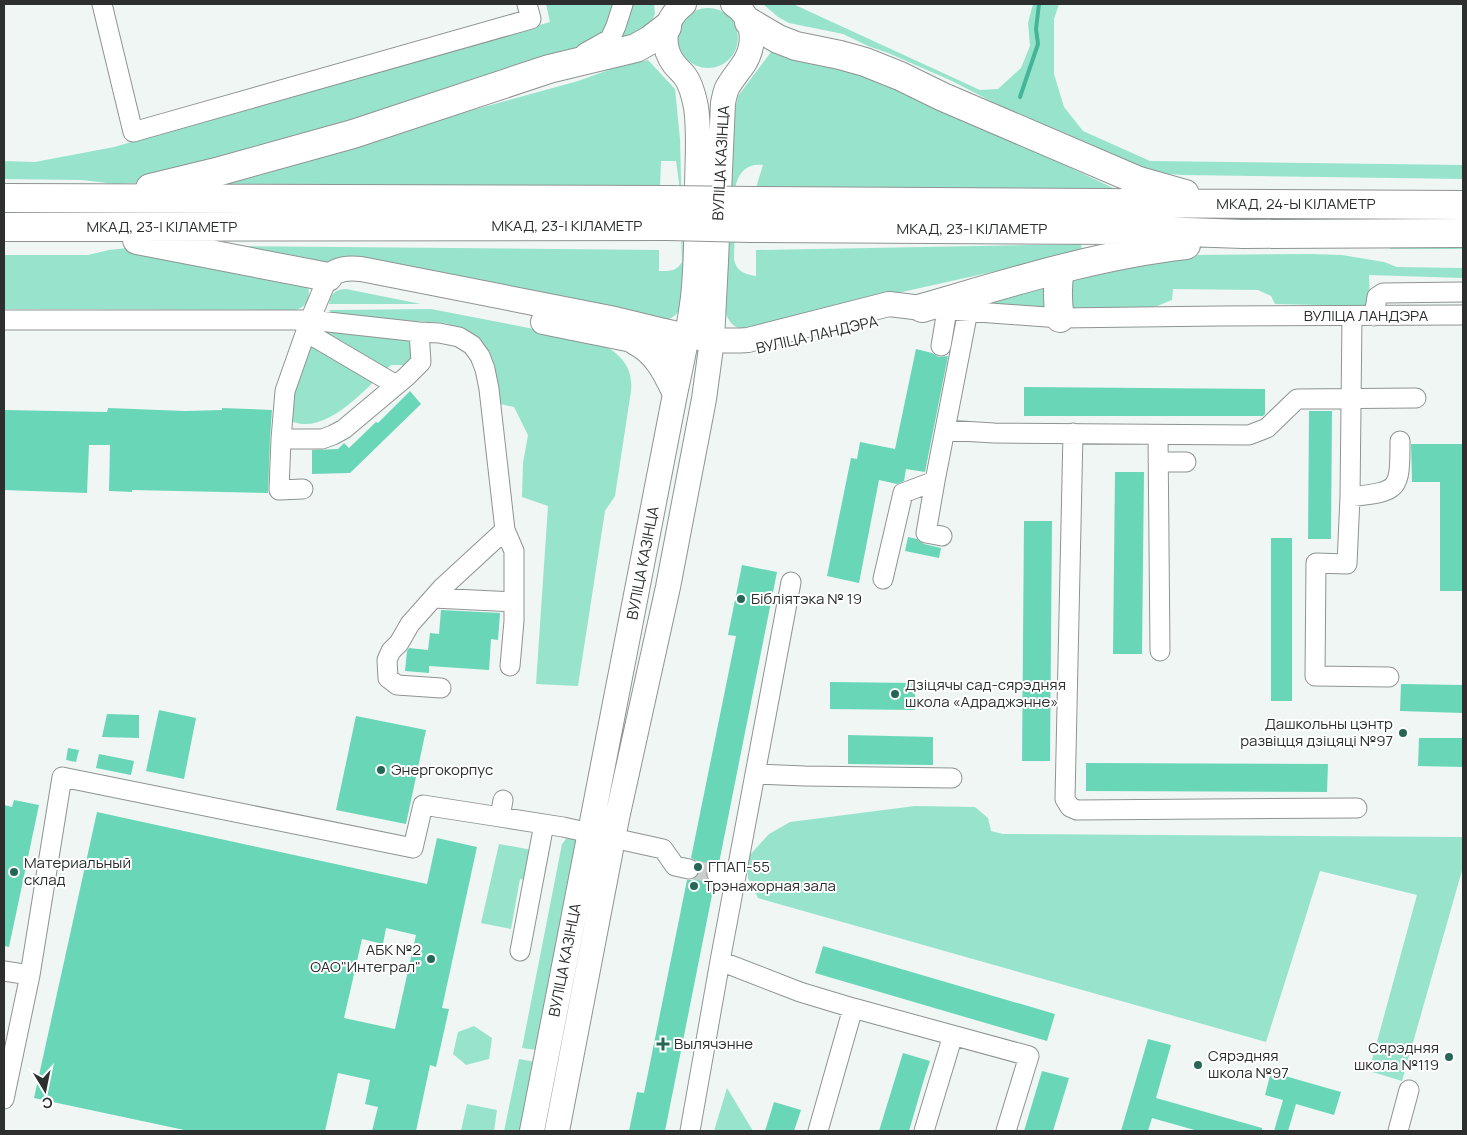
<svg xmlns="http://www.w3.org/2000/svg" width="1467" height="1135" viewBox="0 0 1467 1135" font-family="Manrope,sans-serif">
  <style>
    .green { fill: #98e3cb }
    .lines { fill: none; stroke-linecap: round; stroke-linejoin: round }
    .stream { stroke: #45b597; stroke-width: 4 }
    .building { fill: #69d7b7; fill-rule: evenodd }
    .minor-tunnel { stroke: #c9cecd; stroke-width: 19; stroke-dasharray: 19 9; stroke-linecap: butt }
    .minor-casing { stroke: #8e9492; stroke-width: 21 }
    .major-casing { stroke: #8e9492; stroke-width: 26 }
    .highway-casing { stroke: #8e9492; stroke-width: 30 }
    .minor { stroke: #fff; stroke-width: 19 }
    .major { stroke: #fff; stroke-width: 24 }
    .highway { stroke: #fff; stroke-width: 28 }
    .highway-bridge-casing { stroke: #8e9492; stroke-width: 30; stroke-linecap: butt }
    .highway-bridge { stroke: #fff; stroke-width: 28 }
    .poi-dot { fill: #266655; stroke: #fff; stroke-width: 2 }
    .labels { text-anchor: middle; stroke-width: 4; stroke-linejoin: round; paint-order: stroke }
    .street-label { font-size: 15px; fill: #2d2f2f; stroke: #fff }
    .poi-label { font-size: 15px; fill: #2d2f2f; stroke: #fff; text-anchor: start }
  </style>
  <rect width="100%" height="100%" fill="#f0f6f4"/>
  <path class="green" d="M546 4H614L605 30 597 39 563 53 462 88 139 183 116 184 82 180 4 179V161L35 162 114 147 550 22Z
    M631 4H654L655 14 647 30 614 44 627 24Z
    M763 4H793L980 90 998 89 1021 68 1030 46 1028 23 1033 4H1059L1054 19V74L1064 107 1083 131 1150 161 1463 165V179L1183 175 1155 173 1131 166 1010 111 952 81 888 53 868 46 843 34 789 23 778 17Z
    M678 38a30 30 0 1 1 60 0a30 30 0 1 1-60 0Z
    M771 52 798 53 859 71 911 93 1124 193 754 194 763 165C748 163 740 171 736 184L734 259C736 271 744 274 756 276V250L1081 244 1082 252 902 292 761 328C742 329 733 332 725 312L729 250 728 142 738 96Z
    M648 60 675 89 680 139 684 298C678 315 676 318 658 322L329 267 228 246 659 250V271C669 271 676 272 682 262L679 182 676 161H661L660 188 434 186 209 190 314 154 578 81 614 68Z
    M1389 244H1463V249H1390Z
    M127 248 308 286C311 298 307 308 294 310L4 309V255H88L109 250Z
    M1312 254 1342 255 1384 262 1397 267 1463 268V278L1369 275 1370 300 1364 306 1275 304 1271 296 1258 290 1173 289 1172 300 1152 308 1077 310 1071 308V278L1191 255Z
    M1052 281 1050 311 974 304Z
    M346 289 421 304H329C330 294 336 289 346 289Z
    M431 309 591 340C615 349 634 363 631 391L615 496 605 511 578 686 536 684 548 506 522 497 523 463 528 435 514 407 500 404 496 376 492 358 485 347 463 329 445 323 339 316 333 315 329 310Z
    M322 330 408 338 412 343 413 358 405 365H391C367 387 326 437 291 421L288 407 315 333Z
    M915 806 975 807 988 818 991 831 1003 834 1463 837V867L1402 1081 1369 1071 1417 895 1320 871 1266 1042 758 898 748 878 747 858 769 834 790 822Z
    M570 834 580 837 537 1050 522 1048 562 844Z
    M499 844 549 853 543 883 520 879 511 929 481 923Z
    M474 1026 492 1038 489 1059 466 1065 453 1054 458 1032Z
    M519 1059 535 1062 520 1131H504Z
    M727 1088 753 1131H714Z
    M467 1104 497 1110 494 1131H461Z"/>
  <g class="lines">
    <path class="stream" d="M1020 97 1038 44 1036 29 1039 4"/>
  </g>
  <path class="building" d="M916 349 932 353 939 357 948 356 925 472 906 469 904 481 897 484 879 480 859 583 827 576 851 458 857 459 860 442 895 449Z
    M1024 387 1265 389V414L1263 416H1024Z
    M410 391 421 404 350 473 312 474V450L338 449 344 443 349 448 376 422 378 423Z
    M108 408 185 411 222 410V408L272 410 270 439 268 493 132 490V492L109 491 110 445H89L87 493 4 490V410L107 412Z
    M1309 411H1332L1331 539H1308Z
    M1411 444H1463V591H1440V482H1412Z
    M1115 472H1144L1142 654H1113Z
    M1024 521H1052L1050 761H1022Z
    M908 537 917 539 924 544 941 548 939 558 905 551Z
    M1271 538H1292V701H1271Z
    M742 565 777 572 719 863H713L709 866 706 872V878L709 882 714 885 665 1131H629L637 1092 644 1093 687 880H693L697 877 700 871V865L697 861 691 858 736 636 728 635Z
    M441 610 500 613 498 640 491 639 489 670 429 666V673L405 671 407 651 409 648 428 650 430 633 439 634Z
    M830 682 915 683V710L830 709Z
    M1401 684 1463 685V713L1400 711Z
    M159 710 196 718 184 779 146 771Z
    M107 714 139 715V738L102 737Z
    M356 716 426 730 406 824 336 810Z
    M848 735 933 737V765L848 764Z
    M1419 738H1463V767L1418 766Z
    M68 748 79 750 76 762 66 760Z
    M99 754 134 761 131 775 96 768Z
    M1086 763 1328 764 1327 792 1086 791Z
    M14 800 39 805 9 947 4 946V805L12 807Z
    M97 812 427 884 437 838 477 847 442 1008 449 1009 436 1067 430 1065 416 1131H372L378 1107 365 1104 370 1080 338 1073 325 1131H189L34 1098ZM386 928 416 935 395 1029 344 1018 362 939 383 944Z
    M823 946 1055 1014 1047 1041 815 973Z
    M1148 1039 1171 1045 1156 1098 1262 1128V1131H1198L1152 1118 1148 1131H1121Z
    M903 1053 930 1061 925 1076 909 1131H879Z
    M1042 1071 1069 1078 1053 1131H1024Z
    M1271 1072 1341 1092 1334 1115 1296 1104 1288 1131H1274L1283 1100 1265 1095Z
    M774 1102 801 1110 794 1131H765Z"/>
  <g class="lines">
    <path class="minor-tunnel" d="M689 869 717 874"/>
    <defs>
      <path id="minor" d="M102 4 133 132 531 19 527 4
        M585 53 610 39 616 26 623 4
        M328 277 310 320 419 332 439 333 459 337 472 345 480 356 485 369 489 389 505 530 514 551V621L510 666
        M936 309 1060 318 1219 316 1463 315
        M1352 316 1350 497 1347 564 1316 563 1315 676 1389 677
        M1374 316 1377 297 1383 293 1463 292
        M4 320H310L285 391 281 439H322L333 435 344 429 406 377 421 362 419 332
        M306 332 396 385
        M941 346 947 310
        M945 430 994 433 1249 435 1267 428 1297 399 1416 398
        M1073 433 1065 799 1070 807 1077 810 1357 808
        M1158 435 1160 651
        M281 439 279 490 303 489
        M1158 462H1186
        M935 481 926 533 942 536
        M1350 497C1399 491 1400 492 1400 441
        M883 579 903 493 935 481 968 311
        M433 598 514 602
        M441 688 397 685 388 678 387 660 391 651 399 643 410 624 442 588 505 530
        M755 774 805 776 952 778
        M503 800 500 817 563 827 663 849 675 866 689 869
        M717 874 735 878
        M520 951 544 824
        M720 961 800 992 853 1008 1029 1056 1006 1131
        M4 971 30 975 4 1099
        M30 975 62 777 413 848 423 805 500 817
        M690 1131 720 961 791 582
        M818 1131 853 1008
        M924 1131 953 1035
        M1398 1131 1409 1090"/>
      <path id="major" d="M328 277C338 268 348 268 361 269 444 286 527 302 610 318 655 328 701 344 748 340L889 304 922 308
        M543 322 667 347
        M634 342C656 353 665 373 675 394
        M532 1131 675 394C682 362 689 330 693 297 697 262 696 226 697 191 697 163 700 134 696 107 694 97 691 83 684 75 681 71 677 68 674 64 659 44 665 18 684 4
        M557 1131 617 818 668 587 704 399 712 340 716 261 723 103C724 98 725 93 727 88 732 79 739 71 745 62 757 41 753 17 733 4"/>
      <path id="highway" d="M749 22 778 39 796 46 840 55 865 62 900 76 943 97 1139 181 1185 194
        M150 188 220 171 353 134 549 69 636 48 650 40 667 27
        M4 198 668 200
        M751 201 1463 205
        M4 227 668 226
        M751 228 1130 230 1243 234 1463 233
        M137 240 328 277
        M1060 269C1057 287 1057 301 1060 318
        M922 308C1009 283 1096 255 1186 245"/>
    </defs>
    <use href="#minor" class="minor-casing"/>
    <use href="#major" class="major-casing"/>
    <use href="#highway" class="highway-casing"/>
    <use href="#minor" class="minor"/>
    <use href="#major" class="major"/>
    <use href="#highway" class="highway"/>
    <defs>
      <path id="highway-bridge" d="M668 200 751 201
        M668 226 751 228"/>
    </defs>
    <use href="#highway-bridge" class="highway-bridge-casing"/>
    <use href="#highway-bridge" class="highway-bridge"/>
  </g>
  <g class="poi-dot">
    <circle cx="741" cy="599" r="5"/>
    <circle cx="895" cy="694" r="5"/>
    <circle cx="1403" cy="733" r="5"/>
    <circle cx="381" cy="770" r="5"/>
    <circle cx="698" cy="867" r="5"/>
    <circle cx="14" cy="872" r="5"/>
    <circle cx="694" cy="886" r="5"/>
    <circle cx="431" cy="959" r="5"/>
    <path d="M660.5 1036.5h5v5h5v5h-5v5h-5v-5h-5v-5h5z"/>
    <circle cx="1449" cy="1057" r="5"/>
    <circle cx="1198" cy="1065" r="5"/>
  </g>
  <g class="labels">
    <g class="street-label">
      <text transform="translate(721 163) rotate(-87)" y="5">ВУЛІЦА КАЗІНЦА</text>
      <text x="1296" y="209">МКАД, 24-Ы КІЛАМЕТР</text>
      <text x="567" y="231">МКАД, 23-І КІЛАМЕТР</text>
      <text x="162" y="232">МКАД, 23-І КІЛАМЕТР</text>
      <text x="972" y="234">МКАД, 23-І КІЛАМЕТР</text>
      <text x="1366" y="321">ВУЛІЦА ЛАНДЭРА</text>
      <text transform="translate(817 335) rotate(-13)" y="5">ВУЛІЦА ЛАНДЭРА</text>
      <text transform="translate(643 563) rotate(-79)" y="5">ВУЛІЦА КАЗІНЦА</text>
      <text transform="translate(565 960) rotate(-79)" y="5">ВУЛІЦА КАЗІНЦА</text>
    </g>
    <g class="poi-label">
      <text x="751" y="604">Бібліятэка № 19</text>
      <text x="905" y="690">Дзіцячы сад-сярэдняя<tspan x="905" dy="17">школа «Адраджэнне»</tspan></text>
      <text x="1393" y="729" text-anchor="end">Дашкольны цэнтр<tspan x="1393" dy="17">развіцця дзіцяці №97</tspan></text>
      <text x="391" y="775">Энергокорпус</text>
      <text x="24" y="868">Материальный<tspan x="24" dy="17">склад</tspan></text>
      <text x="708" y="872">ГПАП-55</text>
      <text x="704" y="891">Трэнажорная зала</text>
      <text x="421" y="955" text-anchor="end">АБК №2<tspan x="421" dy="17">ОАО"Интеграл"</tspan></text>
      <text x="674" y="1049">Вылячэнне</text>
      <text x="1439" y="1053" text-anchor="end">Сярэдняя<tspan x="1439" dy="17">школа №119</tspan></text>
      <text x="1208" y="1061">Сярэдняя<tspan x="1208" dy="17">школа №97</tspan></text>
    </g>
  </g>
  <rect width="1467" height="1135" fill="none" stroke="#2d2f2f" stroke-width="10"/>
  <g transform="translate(45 1090) rotate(170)" stroke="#ffffff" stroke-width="4" paint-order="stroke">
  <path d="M0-4L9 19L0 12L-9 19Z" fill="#2d2f2f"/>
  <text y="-8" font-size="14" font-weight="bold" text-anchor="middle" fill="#2d2f2f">С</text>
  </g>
</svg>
